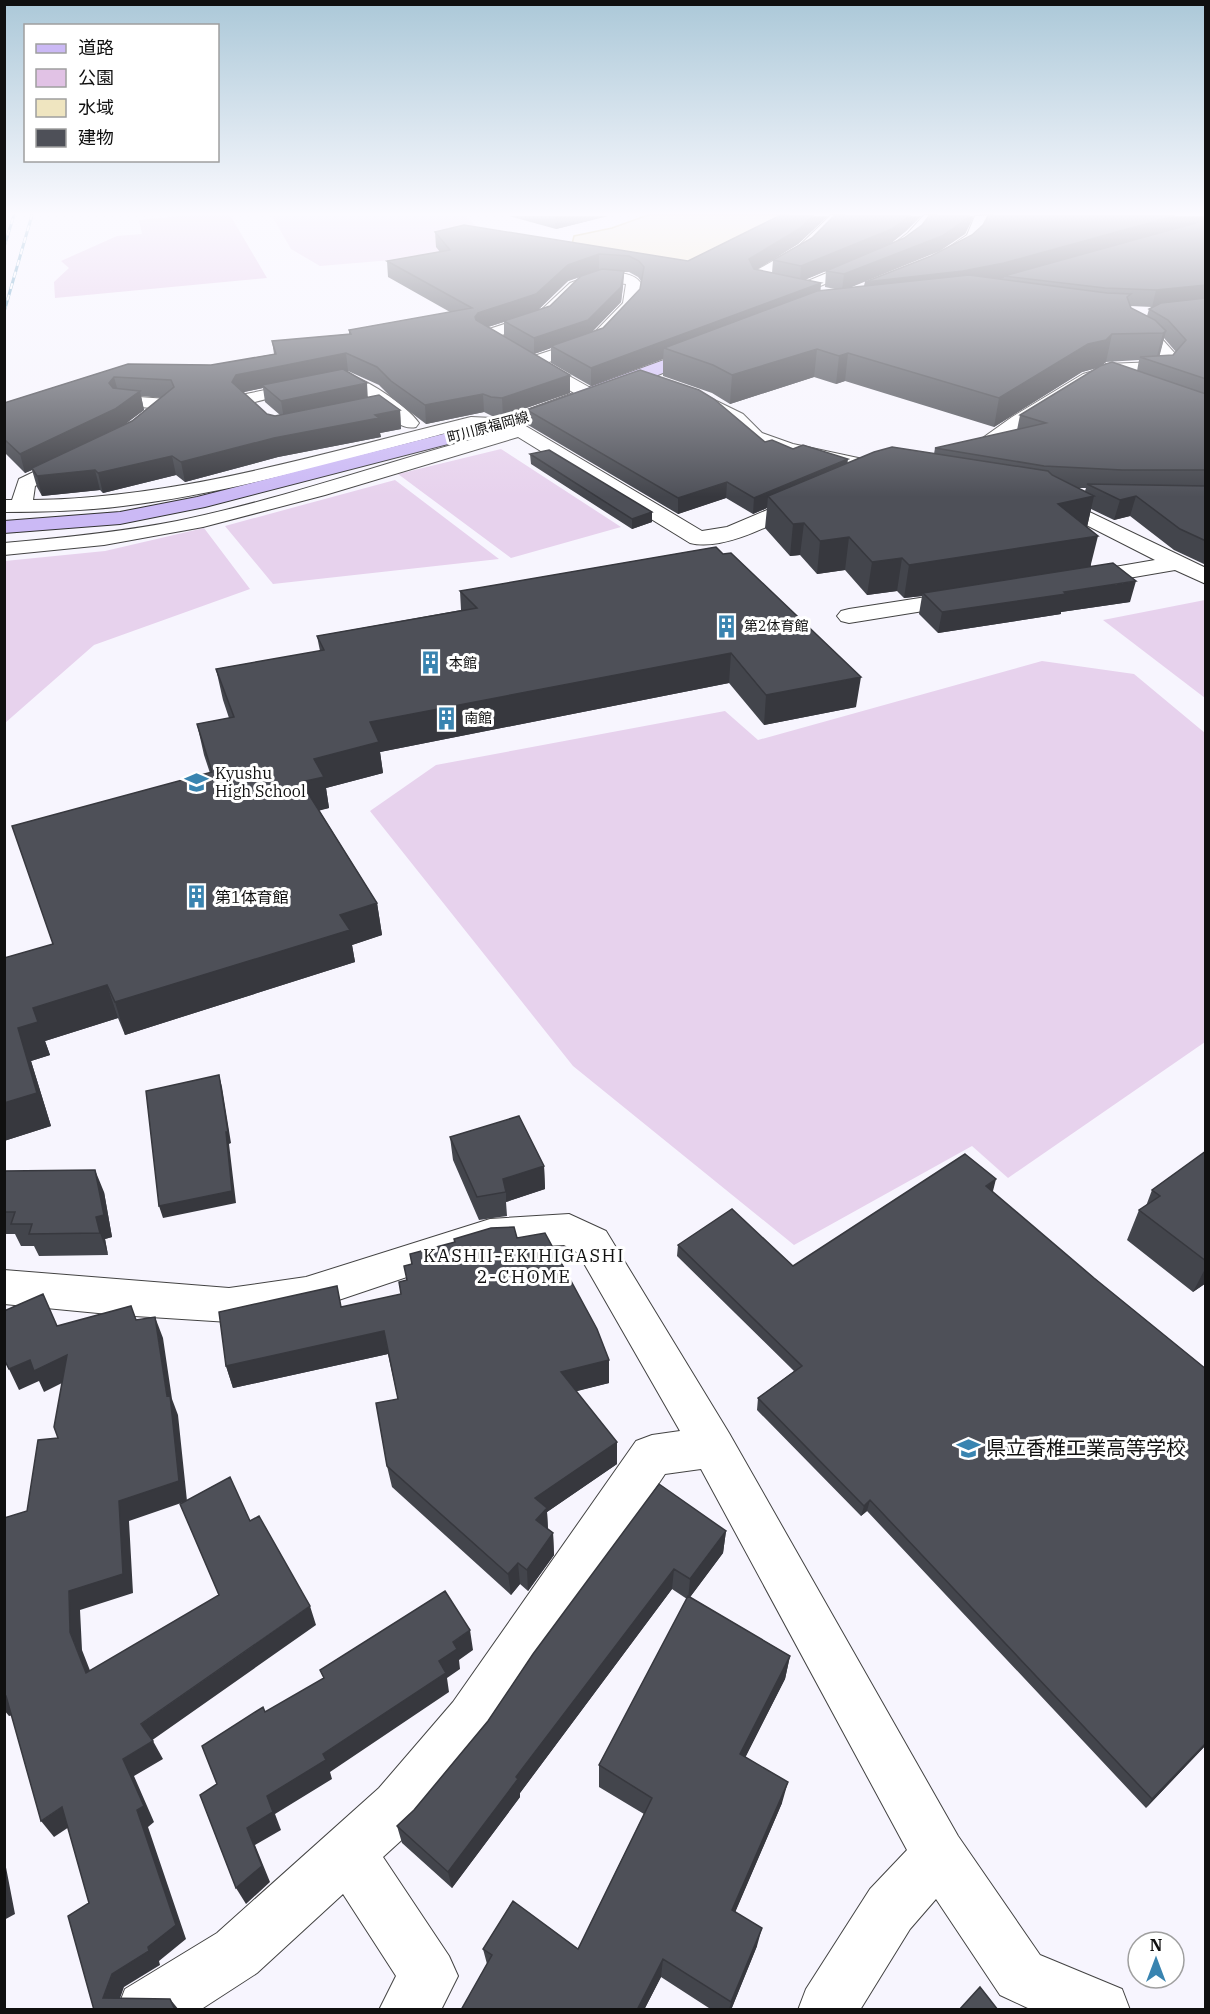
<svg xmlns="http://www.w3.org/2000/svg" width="1210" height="2014" viewBox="0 0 1210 2014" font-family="'IBM Plex Serif','Noto Sans JP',serif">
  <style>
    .green { fill: #e1c2e5 }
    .pitch { fill: #e7d2ed }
    .water { fill: #efe5c0; stroke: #bda950; stroke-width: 1.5 }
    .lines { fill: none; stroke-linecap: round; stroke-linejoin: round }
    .minor-casing { stroke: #434343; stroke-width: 2 }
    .secondary-casing { stroke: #323232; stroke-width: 2 }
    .minor { fill: #fff; fill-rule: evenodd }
    .secondary { fill: #cbb9f5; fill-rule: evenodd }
    .rail-casing { stroke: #3984b0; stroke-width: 3 }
    .rail { stroke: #fff; stroke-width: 2; stroke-dasharray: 6; stroke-linecap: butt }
    .wall { fill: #43454c; fill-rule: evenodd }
    .shaded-wall { fill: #37383e }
    .building { fill: #4e5058; stroke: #37383e; stroke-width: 1.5 }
    .labels { text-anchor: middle; stroke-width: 6; stroke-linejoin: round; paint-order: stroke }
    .far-street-label { font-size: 14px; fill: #101010; stroke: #fff }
    .far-poi-label { font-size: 14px; fill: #101010; stroke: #fff; text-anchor: start }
    .poi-label { font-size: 16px; fill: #101010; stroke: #fff; text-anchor: start }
    .neighbourhood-label { font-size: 18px; letter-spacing: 1.5px; fill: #101010; stroke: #fff }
    .near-poi-label { font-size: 20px; fill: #101010; stroke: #fff; text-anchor: start }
  </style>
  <rect width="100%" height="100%" fill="#f7f5fe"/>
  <path class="green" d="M188 215H230L267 278 55 298 54 282 69 268 61 261 117 236 142 234 139 220Z"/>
  <path class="pitch" d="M465 215 499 251 320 266 291 249 272 216Z
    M501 449 621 527 511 558 398 474Z
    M395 480 499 559 273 584 225 526Z
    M204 528 250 589 94 645 5 723V561L105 551Z
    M1205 600V698L1103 620Z
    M1042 661 1134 674 1205 733V1042L1008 1178 972 1146 794 1245 573 1066 370 811 436 765 725 711 758 740Z"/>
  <path class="water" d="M648 215H788L716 267 572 244 574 236 612 228Z"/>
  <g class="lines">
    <defs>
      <path id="minor" d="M831 215H845L809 252 765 277 796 286 891 246 908 233 924 215H937L918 239 901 252 806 292 789 291 753 283 750 276 752 273 799 246Z
        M992 215C985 223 984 233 978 240 969 249 948 265 936 262L934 259 936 256 967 235 975 216Z
        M600 272C614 273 632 271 641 283L638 304 601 344 546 363 596 391 599 395 596 399H584L478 335 480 332 538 313 570 283ZM602 281 626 284 623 303 589 338 534 356 499 336 550 319 580 289Z
        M1134 318 1142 323 1140 328 1162 339 1179 358 1168 371 1117 373 1113 377 1095 382 1024 425 990 451 960 457 953 455 950 451 953 447 977 442 1012 417 1083 374 1101 369 1106 364 1157 362 1162 358 1150 345 1125 331 1123 324 1125 321Z
        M343 374C364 376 407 406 419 423L416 427C393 433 370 391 347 385 331 381 265 400 246 404L240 403 237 399 240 395 246 394Z
        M696 391 743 414 762 433 793 444 900 467 903 471 900 475 893 477 788 455 748 441 731 422 690 400 687 396 690 392Z
        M125 396 167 399 173 400 176 404C168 415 151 430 137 427L134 423 151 408 119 405 116 401 119 397Z
        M471 417 514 419 702 531 727 527 800 496H814L817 500 814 504C781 519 727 552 690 543L518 437 325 495 203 527 104 545 4 555V543C62 538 120 532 177 521 289 498 396 458 507 430 482 419 435 437 409 443 315 468 220 494 123 506 84 511 44 512 4 512V500H12L19 479 69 455H83L86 459 83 463 35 486 33 500C182 498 327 452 471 417Z
        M1050 493 1206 568V584L1175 570 1082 586 1074 584 1071 579 1074 574 1155 560 1043 503 1040 499 1043 495Z
        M965 591 973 593 976 598 973 603 849 623 841 621 837 616 841 611 849 609Z
        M569 1214 606 1231 729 1433 958 1836 1040 1955 1122 1989 1130 2010H1032L1000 1995 936 1899 910 1929 860 2010H798L806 1989 870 1889 907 1850 701 1469 665 1474 489 1738 417 1826 383 1857 449 1956 458 1976 441 2010H379L396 1976 343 1894 257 1973 200 2010H117L125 1989 217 1933 379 1788 453 1702 636 1441 652 1435 680 1431 578 1253 564 1245 490 1249 306 1311 229 1322 119 1315 4 1304V1270L229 1288 306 1277 490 1219Z"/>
      <path id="secondary" d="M705 345 713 350 711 353 646 380 514 427 205 507 120 524 4 533V521L120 512 197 497 502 419Z"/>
    </defs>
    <use href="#minor" class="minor-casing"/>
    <use href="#secondary" class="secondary-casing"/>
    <use href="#minor" class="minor"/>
    <use href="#secondary" class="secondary"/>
    <defs>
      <path id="rail" d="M4 247 14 215
        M4 312 32 215"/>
    </defs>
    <use href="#rail" class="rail-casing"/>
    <use href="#rail" class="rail"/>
  </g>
  <path class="wall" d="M509 216H608L556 229Z
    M779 216H828L798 244 756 270 772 273 773 260 812 238 834 216H921L906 231 890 244 804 280 820 291 835 289 825 287 826 271 904 238 922 225 929 216H974L965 234 849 288 864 286 865 282 1206 216V565L1174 550 1130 516 1114 520 1091 509 1087 527 1091 567 1130 602 1061 612V614L938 633 919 614 922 596 904 598 897 591 867 595 845 570 817 574 800 555 790 556 765 528 767 508 753 514 726 498 678 514 528 425 527 410 765 442 847 463 934 454 935 448 1017 430 1020 415 1097 368 1082 372 994 427 845 381 836 384 814 377 730 404 712 393 663 376V359L591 386 551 363V348L534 354 504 337V322L488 327 570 393 503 416H492L484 412 426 424 393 399 379 385 348 371H346L368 397 400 410 401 429 380 433 381 437 278 457 185 482 176 475 103 493 100 490 42 496 37 487 32 470 25 473 6 454 4 456V403L128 364 211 365 274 354 272 341 349 334V330L450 312 388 277 387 261 440 252 436 247 435 232 688 261ZM624 272H629L638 277 641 281 640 289 603 328 592 332 621 302 623 286ZM580 277 550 306 538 310 568 281ZM1130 306 1152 307 1155 306 1149 309 1147 316 1131 308ZM1164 338 1176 352 1173 355 1159 356ZM1139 360 1137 371 1101 366 1106 362ZM263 388 265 402 280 415 275 416 267 414 243 392ZM141 396 161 398 132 421 125 424 144 410ZM1078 488H1086L1085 491Z
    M530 454 652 512V522L632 529 531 464Z
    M716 547 856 707 764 725 729 683 380 752 383 773 326 788 329 808 319 810 377 903 382 935 352 945 355 962 125 1035 118 1018 45 1041 50 1055 31 1061 51 1126 4 1141 53 944 210 773 204 755 197 724 229 718 223 700 216 669 320 651 317 636 461 610 460 591Z
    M450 1137 544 1166 545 1189 506 1202 507 1216 479 1220 453 1160Z
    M1206 1151V1283L1193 1292 1127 1240 1139 1210 1146 1206 1152 1190Z
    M4 1171 104 1192 112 1237 105 1239 108 1255 39 1256 34 1246H21L15 1234H4Z
    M993 1191 992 1192 1094 1278 1206 1369V1745L1146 1808 867 1511 861 1516 757 1410 758 1398 794 1371 677 1256 678 1245 793 1266Z
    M517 1238 609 1360V1383L576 1391 617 1442V1464L547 1512 548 1530 553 1533 554 1555 528 1591 520 1584 511 1595 392 1487 387 1466 398 1399 388 1354 233 1388 226 1366 337 1286 341 1307 401 1294 407 1280Z
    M726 1531 723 1553 690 1597 790 1656 785 1679 745 1757 782 1803 735 1912 757 1946 731 2010H712L661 1977 644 2010H461L487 1964 483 1949H578L644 1814 599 1787V1765L687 1599 672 1589 520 1793V1797L452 1888 402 1843 397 1826 414 1810 488 1721 533 1654Z"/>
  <path class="shaded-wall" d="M555 216H608L556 229Z
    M813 216H828L798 244 748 275 749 259Z
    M909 216H921L906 231 890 244 800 282 801 266Z
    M969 216H974L965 234 940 251 842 291 844 274Z
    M1175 216H1206L1205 221 1004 276V278L961 287 863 299 865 282Z
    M599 254V270L568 281 537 311 479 330 475 317 478 313 568 265Z
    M624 271 623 286 621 302 588 336 551 346V348L534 354V338Z
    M821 283 820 300 664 348 663 359 591 386V368Z
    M1206 285V301L1152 307 1156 290Z
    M1166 331 1159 358 1156 360 1163 333Z
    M1112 334 1106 362 1100 367 1082 372 994 427 999 398 1088 344Z
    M817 349 814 377 730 404 732 375Z
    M346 353 348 371 265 388 262 385 263 388 240 393 232 382 236 375Z
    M848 353 845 381 836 384 839 356Z
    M570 375V393L503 416 502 398Z
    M114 377 119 395 109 383Z
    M367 383 368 401 284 419 281 401Z
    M140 391 144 410 120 428 32 468V470L25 473 20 454Z
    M483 394 484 412 426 424 425 405Z
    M400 410 401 429 380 433 381 437 278 457 185 482 181 462 274 438Z
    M172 456 176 475 103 493 98 473Z
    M848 459 846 474 768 496 767 508 753 514 754 498Z
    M95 470 100 490 42 496 37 476Z
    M727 482 726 498 678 514V498Z
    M1094 496 1087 527 1058 504Z
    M1136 496 1130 516 1114 520 1120 500Z
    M652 512V522L632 529V519Z
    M804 523 800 555 790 556 793 524Z
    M1098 536 1090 568 923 593 922 596 904 598 909 565Z
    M849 537 845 570 817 574 820 541Z
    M902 558 897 591 867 595 872 562Z
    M1136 581 1130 602 1061 612V614L938 633 942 612Z
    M731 653 729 683 380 752 383 773 326 788 329 808 307 814 301 782 314 759 370 722Z
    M861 677 856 707 764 725 766 695Z
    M377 903 382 935 352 945 355 962 125 1035 115 1002 340 915Z
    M107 985 118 1018 45 1041 50 1055 31 1061 51 1126 4 1141V1103L18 1028 33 1008Z
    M219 1075 222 1087 231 1143 229 1144 236 1203 163 1218 159 1206Z
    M544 1166 545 1189 506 1202V1192L503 1179Z
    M95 1170 104 1192 112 1237 105 1239 108 1255 100 1233 96 1217Z
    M996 1179 993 1191 982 1198 986 1186Z
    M1206 1267V1283L1193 1292Z
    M155 1317 163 1338 172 1399 178 1415 187 1501 129 1521 133 1593 80 1610 82 1650 98 1691 86 1673 70 1632 69 1591 167 1396Z
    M384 1331 388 1354 233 1388 226 1366Z
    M67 1355 76 1376 44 1392 39 1381 19 1390 9 1369 30 1360Z
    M609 1360V1383L562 1395 561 1372Z
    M617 1442V1464L547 1512 548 1530 538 1542 535 1498Z
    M870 1500 867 1511 861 1516 864 1506Z
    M726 1531 723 1553 688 1600 690 1579Z
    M553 1533 554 1555 528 1591 527 1570Z
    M518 1563 520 1584 511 1595 508 1574Z
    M674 1569 672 1589 520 1793V1797L452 1888 448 1872 516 1777Z
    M310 1606 316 1625 151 1741 141 1724Z
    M470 1630 473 1650 459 1660 460 1669 447 1678 449 1692 330 1772 332 1779 275 1814 281 1830 255 1845 270 1882 246 1904 236 1888 247 1828 267 1796 323 1754 439 1661 453 1642Z
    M790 1656 785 1679 736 1776 740 1754Z
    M4 1696H6L19 1714 9 1716 4 1710Z
    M153 1741 163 1759 134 1776 154 1822 148 1827 186 1939 159 1961 160 1965 124 1987 116 2010 103 1998 112 1974 148 1947 137 1810 123 1759Z
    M1206 1743V1745L1146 1808 1152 1799Z
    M788 1782 782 1803 728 1929 732 1910Z
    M62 1807 75 1823 54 1837 41 1821Z
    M4 1857 15 1914 4 1920Z
    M762 1928 757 1946 731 2010H729L731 2002Z
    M663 1959 661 1977 644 2010H637Z
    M170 1999 179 2010H175Z"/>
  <path class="building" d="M779 216H813L799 229 749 259 754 269 821 283 591 368 551 346 603 328 640 289 644 267 639 261 629 256 599 254 568 265 536 294 478 313 475 317 476 320 570 375 502 398 491 397 483 394 425 405 391 381 377 367 346 353 236 375 232 382 267 414 275 416 379 395 400 410 375 415 379 418 274 438 181 462 172 456 98 473 95 470 37 476 32 468 132 421 174 387 171 380 114 377 109 383 113 388 140 391 115 409 20 454 4 439V403L128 364 211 365 276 354 272 341 351 334 349 330 472 308 387 261 450 250 435 232 464 225 688 261Z
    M834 216H909L892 229 801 266 773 260 812 238Z
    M929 216H969L968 218 942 236 844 274 826 271 904 238 922 225Z
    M988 216H1175L1004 263 963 271 865 282 931 256 972 235 983 225Z
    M1206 220V285L1156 290 1105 288 1004 276Z
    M602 269 624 271 621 287 588 320 534 338 504 321 550 306 581 276Z
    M969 275 1107 293 1131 294 1127 297 1131 308 1155 320 1166 331 1163 333 1112 334 1106 340 1088 344 999 398 848 353 839 356 817 349 732 375 713 365 664 348 817 291Z
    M1206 298V379L1140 357 1173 355 1186 340 1168 320 1149 309 1161 303Z
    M1112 362 1206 394V470H1122L1044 466 935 448 1046 423 1020 415 1100 366Z
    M343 369 367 383 281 401 262 385Z
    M640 370 699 390 714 399 765 442 772 440 793 449 803 445 848 459 754 498 727 482 678 498 527 410Z
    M892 447 1048 471 1052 475 1094 496 1058 504 1098 536 909 565 902 558 872 562 849 537 820 541 804 523 793 524 768 496 874 452Z
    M549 450 652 512 632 519 530 454Z
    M1087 484 1206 486V541L1180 529 1136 496 1120 500Z
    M716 547 723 554 731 553 861 677 766 695 731 653 370 722 379 742 314 759 324 777 301 782 377 903 340 915 350 930 115 1002 107 985 33 1008 38 1022 18 1028 37 1093 4 1103V958L53 944 12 826 212 772 197 724 234 717 216 669 324 650 317 636 477 608 460 591Z
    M1113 563 1136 581 1064 592 1066 594 942 612 923 593Z
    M219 1075 228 1132H226L232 1191 159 1206 146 1091Z
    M519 1116 544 1166 503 1179 506 1192 477 1197 450 1137Z
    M1206 1151V1261L1139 1210 1160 1196 1152 1190Z
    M965 1154 996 1179 986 1186 1094 1278 1206 1369V1743L1152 1799 870 1500 864 1506 758 1398 802 1366 678 1245 732 1209 793 1266Z
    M95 1170 104 1215 96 1217 100 1233 29 1234 32 1224H11L15 1212H4V1171Z
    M514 1227 517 1238 545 1233 597 1329 609 1360 561 1372 617 1442 535 1498 547 1508 536 1520 553 1533 527 1570 518 1563 508 1574 387 1466 376 1403 398 1399 384 1331 226 1366 219 1312 337 1286 341 1307 401 1294 399 1282 407 1280 404 1266 412 1264 410 1254 455 1242 454 1239 491 1228Z
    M43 1294 57 1326 131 1306 136 1320 155 1317 167 1396 170 1395 179 1481 119 1501 123 1574 69 1591 70 1632 86 1673 219 1595 180 1504 230 1477 250 1521 259 1516 310 1606 141 1724 153 1741 123 1759 144 1806 137 1810 176 1925 148 1947 149 1951 112 1974 103 1998 170 1999 175 2010H94L68 1916 89 1903 62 1807 41 1821 6 1696H4V1518L27 1511 38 1440 58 1438 54 1427 67 1355 34 1371 30 1360 9 1369 4 1359V1311Z
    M659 1484 726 1531 690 1579 674 1569 516 1777 518 1779 448 1872 397 1826 414 1810 488 1721 533 1654Z
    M445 1591 470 1630 453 1642 457 1649 439 1661 446 1673 323 1754 326 1760 267 1796 273 1812 247 1828 262 1866 236 1888 200 1795 217 1784 202 1746 263 1707 265 1712 324 1678 320 1670Z
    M688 1596 790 1656 740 1754 788 1782 732 1910 762 1928 731 2002 663 1959 637 2010H461L492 1955 483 1949 513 1901 578 1949 652 1798 599 1765Z
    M980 1987 998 2010H959Z"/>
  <linearGradient id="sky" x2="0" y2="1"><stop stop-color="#abc8d8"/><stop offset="0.43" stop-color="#fbfaff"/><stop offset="1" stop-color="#fbfaff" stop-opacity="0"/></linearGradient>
  <rect width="1210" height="497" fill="url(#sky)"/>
  <defs>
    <symbol id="building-bare" viewBox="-9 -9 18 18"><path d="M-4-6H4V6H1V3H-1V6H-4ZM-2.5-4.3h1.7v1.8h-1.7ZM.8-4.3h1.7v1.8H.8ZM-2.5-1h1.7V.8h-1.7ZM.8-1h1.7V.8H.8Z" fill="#3984b0" stroke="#fff" stroke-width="2.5" paint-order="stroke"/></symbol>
    <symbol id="school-bare" viewBox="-9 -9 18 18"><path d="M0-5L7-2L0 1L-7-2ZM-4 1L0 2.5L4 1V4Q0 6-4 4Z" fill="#3984b0" stroke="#fff" stroke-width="2.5" paint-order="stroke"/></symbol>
  </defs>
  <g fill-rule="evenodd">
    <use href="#building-bare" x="710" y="610" width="33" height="33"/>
    <use href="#building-bare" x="414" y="646" width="33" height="33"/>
    <use href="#building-bare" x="430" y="702" width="33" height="33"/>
    <use href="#school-bare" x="180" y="766" width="33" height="33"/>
    <use href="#building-bare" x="180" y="880" width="33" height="33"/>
    <use href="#school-bare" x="952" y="1432" width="33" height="33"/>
  </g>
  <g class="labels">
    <g class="far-street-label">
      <text transform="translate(488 427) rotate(-15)" y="5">町川原福岡線</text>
    </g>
    <g class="far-poi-label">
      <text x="744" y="631">第2体育館</text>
      <text x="449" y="668">本館</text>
      <text x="464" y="723">南館</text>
    </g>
    <g class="poi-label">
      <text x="215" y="779">Kyushu<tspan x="215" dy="18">High School</tspan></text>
      <text x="215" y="903">第1体育館</text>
    </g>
    <g class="neighbourhood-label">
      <text x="524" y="1262">KASHII-EKIHIGASHI<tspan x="524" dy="21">2-CHOME</tspan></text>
    </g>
    <g class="near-poi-label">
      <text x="986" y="1455">県立香椎工業高等学校</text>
    </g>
  </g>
  <rect width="1210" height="2014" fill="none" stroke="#101010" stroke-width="12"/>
  <rect x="24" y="24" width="195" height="138" fill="#ffffff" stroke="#9f9f9f" stroke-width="1.5"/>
  <rect x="36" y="44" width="30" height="9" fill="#cbb9f5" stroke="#9f9f9f" stroke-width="1.5"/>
  <text x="78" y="54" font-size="18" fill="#101010">道路</text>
  <rect x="36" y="69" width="30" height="18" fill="#e1c2e5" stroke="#9f9f9f" stroke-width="1.5"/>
  <text x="78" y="84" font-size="18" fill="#101010">公園</text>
  <rect x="36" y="99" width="30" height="18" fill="#efe5c0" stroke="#9f9f9f" stroke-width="1.5"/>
  <text x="78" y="114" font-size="18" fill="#101010">水域</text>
  <rect x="36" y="129" width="30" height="18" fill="#4e5058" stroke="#9f9f9f" stroke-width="1.5"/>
  <text x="78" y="144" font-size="18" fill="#101010">建物</text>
  <g transform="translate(1156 1960)"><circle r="28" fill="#ffffff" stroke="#9f9f9f" stroke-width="1.5"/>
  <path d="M0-4.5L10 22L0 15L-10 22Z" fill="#3984b0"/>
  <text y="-9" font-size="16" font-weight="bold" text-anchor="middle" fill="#101010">N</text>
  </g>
</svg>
